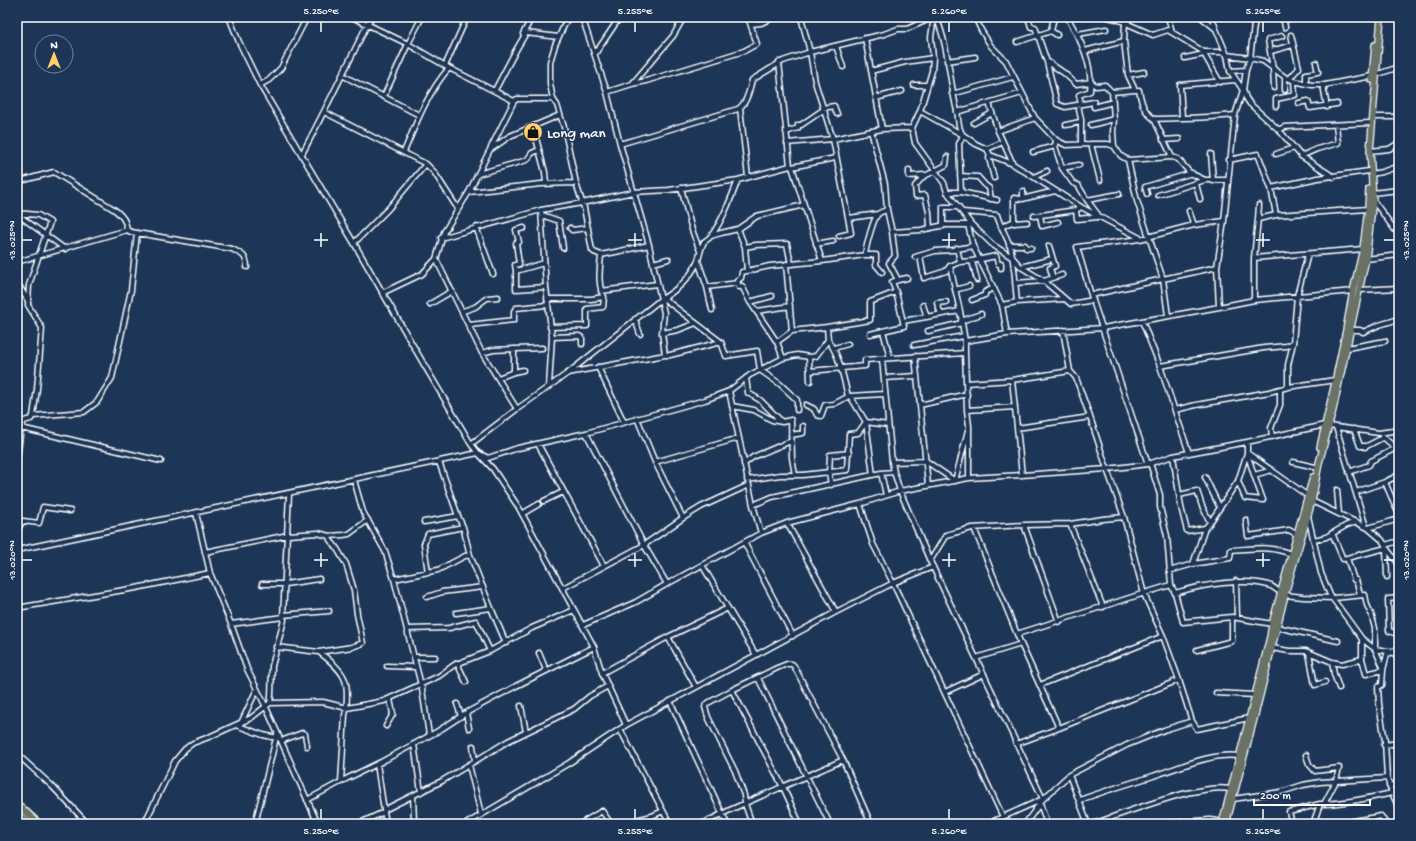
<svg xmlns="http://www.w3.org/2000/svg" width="1416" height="841" viewBox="0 0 1416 841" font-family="'Gochi Hand',sans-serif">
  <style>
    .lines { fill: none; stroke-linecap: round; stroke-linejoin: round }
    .minor-casing { stroke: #fff; stroke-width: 7 }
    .major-casing { stroke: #fff; stroke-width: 8 }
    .highway-casing { stroke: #fff; stroke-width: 9 }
    .minor { stroke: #1d3557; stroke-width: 4 }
    .major { stroke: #697266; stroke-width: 5.5 }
    .highway { stroke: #697266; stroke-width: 6 }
    .ticks { fill: none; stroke: #fff; stroke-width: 1.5 }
    .labels { text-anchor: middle; stroke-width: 3; stroke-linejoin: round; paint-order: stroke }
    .poi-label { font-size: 15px; fill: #fff; stroke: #1d3557; text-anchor: start }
    .neatline { fill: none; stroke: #fff; stroke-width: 1.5 }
    .ticks-label { font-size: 10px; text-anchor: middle; fill: #fff }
  </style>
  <rect width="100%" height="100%" fill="#1d3557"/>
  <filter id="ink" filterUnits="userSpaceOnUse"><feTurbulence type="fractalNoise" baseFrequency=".025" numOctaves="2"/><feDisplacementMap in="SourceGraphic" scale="8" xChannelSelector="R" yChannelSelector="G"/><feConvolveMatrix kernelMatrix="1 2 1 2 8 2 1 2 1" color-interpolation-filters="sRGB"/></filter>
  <g filter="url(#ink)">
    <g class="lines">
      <defs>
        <path id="minor" d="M229 17 239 42 260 85 354 243 426 368 471 444 478 453 493 469 519 508 594 647 602 673 626 725
          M352 17 408 44 449 68 514 101 517 99H553
          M568 17 555 45 550 62V84L553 99 557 105 564 127 576 183 584 208 592 250 594 252 601 255 649 245
          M801 17 810 52 815 82 833 139 851 233 839 236
          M934 17 931 37 933 58 932 71 920 111 912 128 915 143 944 183 947 192 971 224 993 245 1013 258 1021 267 1044 281 1071 304 1093 300
          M936 17C949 47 949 80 957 111 959 120 957 127 963 135
          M975 17 981 30 991 46 1006 61 1035 118 1056 140 1055 146 1062 168 1073 183 1078 185 1087 200 1099 216
          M1028 17 1031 27H1035L1047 62 1057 104 1065 107 1094 102V107L1113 102
          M1054 17 1051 31 1057 35
          M1067 17C1081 40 1093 64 1090 91L1079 95 1081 104
          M1108 17 1117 19 1153 35 1168 30 1204 52H1224L1227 55 1250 58 1263 61 1285 77 1294 81 1312 85H1325L1372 76
          M1168 17 1172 32
          M1201 17 1216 29 1227 55 1230 71 1243 90 1246 98 1250 104 1279 130 1301 156 1334 177
          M1212 17 1216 29
          M1283 17 1285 27
          M120 19 126 17
          M1283 20 1299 17
          M1125 22 1124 41 1128 75 1135 90H1139C1141 102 1144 112 1154 119L1172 157
          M1128 23V17
          M751 24 761 23 772 18 791 17
          M526 33 558 37
          M1078 34 1106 29
          M865 38 882 129
          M1017 42 1051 31
          M836 46 843 67
          M1085 51 1124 41
          M1271 51 1293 45
          M1204 52V54L1220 82
          M595 54 620 17
          M1185 58 1204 54
          M947 61 975 57
          M779 62 790 166 792 167 822 261
          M1048 62 1064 73 1076 84 1091 82 1096 86 1105 85 1112 92 1135 90
          M445 66 467 17
          M871 71 905 62 933 58
          M1230 71 1246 70
          M342 75 419 115
          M1128 75 1144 72
          M1375 75 1399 67
          M1285 77V90
          M1290 78 1299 68 1291 35
          M1306 83V74L1318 72 1316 63
          M632 84 646 81 744 51 757 44 748 17
          M260 85 269 80 281 68 307 17
          M914 85H927
          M1323 85 1327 107
          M1274 88 1273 69 1268 40 1282 36
          M495 90 516 50 526 33 523 34 532 17
          M607 92 632 84 673 36 684 17
          M1112 92 1114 119 1113 132 1114 146
          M952 94 1013 77
          M384 96 408 44 422 17
          M876 98 902 91
          M989 103 998 131 1013 164
          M1299 103 1308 101 1310 108 1337 104
          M1078 105 1081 119V144
          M1276 106V99L1295 95 1294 81
          M740 108 748 177
          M823 108 834 106 837 114
          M920 111 963 135 976 144 987 149 990 155 1013 164 1081 207 1140 238
          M324 112 426 164 434 172 458 209
          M957 112 1022 93
          M1182 117 1180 85 1235 80
          M1373 117H1399
          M1154 119C1181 118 1208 118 1235 115
          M974 123 992 113
          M1066 125 1080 122
          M1091 125 1114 119
          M533 127 545 172 546 184
          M1279 130 1284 127 1370 123
          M998 131 1035 118
          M786 132 798 128V125H801L823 110
          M1056 140 1066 145 1091 144H1108L1114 146 1121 156 1128 160 1172 157 1178 159 1190 173 1205 180
          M1163 140 1179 139
          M787 143 833 139 882 129 912 128
          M620 144 738 109C747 103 749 91 752 80L783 61 810 52 884 34 898 29H907L934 17
          M1091 144 1100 180
          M491 149 510 136 560 115
          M987 149 1003 142
          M1370 151 1389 149 1399 143
          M404 152C416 123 428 92 449 68
          M1033 152 1055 146
          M302 154C326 109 348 63 371 17
          M1211 154 1213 181
          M1276 154 1294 148
          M990 155 989 158 994 178
          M1301 156 1317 149 1338 143 1336 125
          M1128 160 1137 201 1163 279 1168 316
          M1229 160 1258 154 1271 188 1276 215
          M792 167 835 158
          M1062 168 1079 165
          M909 170V176L925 175
          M478 174 527 160 532 153 539 150
          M1371 174 1382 172 1399 166
          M960 176 978 177 985 185 989 188 991 199
          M1034 177 1047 171
          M17 182 54 172 115 210C122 216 126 220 127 230
          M1196 184 1200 199
          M681 188 692 230 700 251
          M1271 188 1318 178 1369 171
          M1023 191V199
          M469 192 541 184 576 183
          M947 192H961L997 200
          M961 192 959 144 963 135
          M1372 193 1399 190
          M1147 194 1145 187 1192 173
          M1158 195 1205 180H1228
          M1087 200 1119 194
          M1373 200 1395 230H1399
          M541 210 546 287 552 337 549 386
          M1076 210 1077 219 1098 217
          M1189 211 1194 225
          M963 212 997 215C1000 226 1006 235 1010 246 1015 264 1015 283 1017 302
          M17 213 38 215 50 222 29 285 28 305 42 328 37 389 33 416 31 419 24 421 21 427 17 459
          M17 214 65 249
          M542 215 559 221 563 248
          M1040 215 1042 226 1058 222
          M1034 216 1076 210 1081 207
          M849 218 878 214
          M1258 219 1259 205
          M1014 223 1027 222
          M968 225 973 246 1002 305 1007 334
          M943 226V207H959
          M476 227 493 274
          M1001 227 1012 222 1014 223V198L1022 199 1055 191
          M570 228 572 230 588 228
          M930 228 929 212 925 195 916 196 915 186 923 177 946 165 947 157
          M738 229 745 247 747 271
          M892 232 921 230 945 225H970
          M711 236 721 233 738 229 757 216 804 205
          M441 238 541 210 582 203 633 192 669 190 738 180 790 166
          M354 243 388 209 426 164
          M816 244 833 241
          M1009 245H1025L1026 248H1031
          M1049 246 1055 266 1050 268 1053 278
          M745 247 756 245 787 244 791 264
          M957 248 960 262
          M865 255C866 247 873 219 878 214 880 212 884 211 887 210
          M920 256 924 278 946 271 950 266 960 262 972 261 996 256 998 264H1001V268
          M915 257 935 251 952 250 973 246
          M1254 258 1363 249
          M436 259 482 353 517 409
          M1366 259 1399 255
          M698 261 707 287 712 310
          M972 261 977 280
          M17 262 127 230 131 232 232 249C242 254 247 256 247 267
          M544 263 516 271V289L546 287
          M653 263 668 259
          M786 264 792 331
          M950 266 960 311
          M1021 267 1052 259
          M516 271 515 265 519 264 516 243 519 242 516 230 524 228
          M898 280 907 278
          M17 282 28 301
          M1015 283 1044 281 1062 275
          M707 287 738 283
          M955 290 969 286
          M1359 290 1399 288
          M601 291 657 284
          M382 293 422 274 436 259 444 232 469 192 514 101
          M1091 295 1217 267
          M663 298 721 342 726 356 757 351 760 370 780 384 797 400V410
          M547 299H591L604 297C597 284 600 269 601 255
          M972 300 985 295V292L994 288
          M1254 300V258L1258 219 1276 215 1368 209
          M750 302 772 296
          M430 304 452 291
          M923 305 927 317
          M1002 305 1017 302 1064 299
          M1219 307 1217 267 1224 221 1235 115 1243 90 1246 70 1250 58 1255 17
          M463 311 475 307 487 298 498 297
          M757 311 790 306
          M941 314 937 303 946 302
          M635 319 640 334
          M903 321 960 311 965 341 1007 334 1103 328 1219 307 1254 300 1353 291
          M961 321 981 314
          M1142 321 1160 366 1264 348 1286 346 1293 343
          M469 325 514 320V311L516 308 547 305
          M550 327 587 326V309L603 307 604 297
          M1063 330 1070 371 1076 378 1090 417 1107 469 1124 517 1144 594 1163 636 1179 680 1192 721
          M1350 330H1360L1363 332 1379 325 1399 319
          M883 331 890 358
          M928 331 962 323
          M662 333 678 330 696 323
          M870 334 904 326 896 292
          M552 337 579 336 582 338V344
          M828 340C840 356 843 377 848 396H850L866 422 873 475
          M777 342 750 302 742 286 739 287 737 281 741 278 742 272 770 266 822 261 865 255H876V265L882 272
          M914 345 964 336
          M834 348 848 344
          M1347 348 1385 341
          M482 353 493 350 542 348
          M965 353 967 410 969 426V478
          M665 355H670L721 342
          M915 356 928 485
          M809 357 810 381
          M783 358 777 342 792 331 827 327
          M882 359 892 462 894 472 900 491 930 561 1043 799 1003 817
          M1160 366 1189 453
          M598 367 624 422
          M810 371 865 366V360L965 353V341
          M514 372 523 370
          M568 373 665 355 662 333 664 313 649 245 620 144 607 92 582 17
          M498 378 514 372V349
          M746 378 748 393 760 400 782 422 791 420 792 458 795 475
          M884 378 917 376
          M1012 380 1022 475
          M966 383 1012 380 1070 371
          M1288 387V365L1293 343 1297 296 1308 254
          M729 391 753 505 761 533
          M850 396 884 394
          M806 405 814 409 817 415 821 416 825 405 834 404 849 396
          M920 405 967 394
          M732 406 754 410 772 420 782 422
          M967 410 1015 407
          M1175 410 1196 405 1269 392 1288 387 1335 380
          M33 416 84 412 97 402 112 378 131 290 137 233
          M637 418 655 462 683 518
          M1329 426 1379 433 1399 430
          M17 427 161 461
          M1336 427 1366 527
          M1017 428 1090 417
          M1354 429 1360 446H1365V447L1384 437
          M791 435 803 433V426
          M1382 436 1399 451
          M1272 437 1271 428 1280 405V390
          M1247 442V453L1308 496
          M471 444 517 409 568 373 660 300C676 291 689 280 697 263 700 256 700 249 704 242 706 240 709 239 711 236 723 220 731 198 738 180
          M538 444 604 566
          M1173 456 1181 507 1187 531 1205 528
          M439 462 458 516 463 527 470 555 491 608 506 643
          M655 462 739 438
          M892 462 926 461 955 481 969 426
          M1293 462 1315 467
          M1150 463 1160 495V507L1167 536 1171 585
          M744 464 753 457 791 441
          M1148 464 1091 295 1077 247 1140 239 1194 225 1224 221
          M1349 472 1369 465 1371 461 1396 448
          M881 473 886 495
          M1205 477 1220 508
          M354 480 363 512 385 551 394 579 422 689 429 735
          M747 480 780 475H803L847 470 849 434 858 433 866 422 888 425
          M1238 481 1245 498 1263 500 1254 475 1272 470
          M1385 482 1399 515
          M831 485 829 473 830 455 849 453
          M1337 490 1339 514
          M1356 492 1385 482 1399 475
          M1179 495 1197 491 1202 506 1210 522
          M544 501 563 492
          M1312 501 1368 528 1382 540 1385 545 1386 548 1399 564
          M1393 502 1399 500
          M860 504 873 544 893 583 933 567
          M753 505 772 497 881 473 894 472
          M196 513 210 573 231 624 247 669 265 705 318 824
          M522 514 539 504
          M1308 516 1321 573 1330 595 1362 639 1375 649 1394 652 1399 661
          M1246 520 1248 536 1289 530 1296 534
          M424 522 458 516
          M787 523 836 612
          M1070 524 1103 519 1124 517
          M1024 525 1059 622
          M974 528 1021 644 1059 728
          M1368 528 1399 519
          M17 530 23 521 39 523 43 507 70 511
          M1332 533 1343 559 1386 548 1387 577
          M1314 540 1326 537 1347 525 1357 522
          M744 542 793 636
          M1385 545 1399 541
          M17 550 478 453 488 458 518 448 586 433 705 400 729 391 750 375 783 358 797 355 809 357 816 356 828 340 827 327 870 320V302L896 292 892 282 898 280 889 263 895 256 892 232 887 210 885 184 871 131
          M205 552 288 535 318 533 329 536 343 535 349 534 368 520
          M1347 558 1354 580H1356L1360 594
          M930 561 946 535 972 528 1024 525 1070 524 1103 607
          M1193 564 1205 528 1209 524 1238 481 1247 453 1254 475
          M702 565 756 655
          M1169 571 1193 564 1230 558 1231 550C1254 549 1269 545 1291 554
          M428 573 424 544 428 534 463 527
          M394 579 438 570 465 556 470 555
          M1236 581 1237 617
          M262 584H285L319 579
          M667 584 761 533 787 523 860 504 900 491 969 478 1022 475 1107 469 1148 464 1173 456 1247 442 1325 425
          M563 588 644 545 683 518 701 507 749 485
          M1175 593 1183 622 1232 617 1272 624
          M1285 595 1303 597 1333 598 1365 595 1367 605 1371 614 1375 628V649L1383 667
          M427 597 442 592 483 587
          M1399 598 1388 599 1389 631 1399 634
          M17 608 136 588 210 573
          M456 613 491 608
          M283 615 329 611
          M231 624 283 617
          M583 625 636 602 667 584 644 545 586 433
          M1277 627 1338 641
          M407 629 449 628 476 621 490 651
          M1017 634 1148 592 1171 585 1175 593C1201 585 1246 577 1271 586 1275 588 1278 591 1281 593
          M668 637 696 687
          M1362 639V659L1366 674 1383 670
          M276 647 319 652 352 647 363 643 357 614 354 590 346 564 336 547 330 540 329 536
          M1399 647 1394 652 1387 654 1383 670 1382 685 1378 687 1379 704 1385 741 1387 778 1392 793 1399 808
          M1272 648 1289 651H1306L1332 662 1342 664 1362 659
          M1197 650 1232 641V617
          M319 652C328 659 341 669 345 680 348 688 347 707 345 715L341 782
          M539 653 546 670
          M1309 653 1315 685 1325 682
          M414 657H435
          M976 658 1021 644
          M1332 662 1334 674 1339 688
          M457 663 466 682
          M387 666 415 667
          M602 673 668 637 728 608
          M758 678 830 824
          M1040 685 1163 636
          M732 690 783 787 800 824
          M945 692 984 674
          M1216 693 1255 695
          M670 701 727 824
          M270 703 271 696 272 666 284 620 283 617 289 494
          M457 704 461 716
          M521 706 526 732
          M466 713 469 728
          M241 723 257 689
          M236 725 263 735 277 738
          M386 726 393 714 390 699
          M620 729 670 824
          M281 741 302 733 305 734 307 746
          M414 744 421 792
          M1016 744 1059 728 1179 680
          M1384 745 1399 743
          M473 746 475 761
          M17 754 52 786 85 821 90 824
          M1306 755 1309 764 1315 771 1339 768 1336 781 1324 804H1320L1313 824
          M377 764 386 824
          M469 765 481 814
          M1069 775 1088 824
          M1389 786 1399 784
          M413 796 414 821
          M1233 799 1281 792 1303 785 1320 782 1387 778
          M307 800 348 778 381 762 438 731 466 713 516 686 594 647
          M1080 800C1104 791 1128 784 1153 776 1181 767 1210 753 1239 756
          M1040 803 1047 824
          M1324 804C1347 803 1370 798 1392 793
          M384 810 442 781 508 741 574 709 590 696 608 686
          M636 820 652 816 663 811
          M144 824 175 761 185 749 193 743 209 737 251 718 270 703 323 702 347 708 384 701 439 676 454 665 490 651 532 628 574 610
          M255 824 277 734
          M358 824 384 812
          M466 824 569 763 626 725 836 612 893 583 1003 817 987 824
          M580 824 602 811 611 824
          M702 824 732 809 843 760
          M752 824 745 804 744 795 735 771 708 717 705 707 706 704 732 690 777 668 787 664H792L794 666 843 760 871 824
          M1025 824 1043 799 1069 775 1127 745 1164 730 1192 721 1197 729 1249 718
          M1093 824C1124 813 1155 801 1187 793 1202 790 1215 787 1230 789
          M1160 824 1210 820 1222 822
          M1292 824 1289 812 1320 804
          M1338 824 1381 816 1386 824"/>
        <path id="major" d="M1372 80 1375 45
          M1320 447 1334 387 1346 330 1353 291 1363 249 1368 209 1369 189
          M1222 824 1270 637 1272 624 1313 477
          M1226 824 1254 719 1287 587 1312 501 1319 463 1333 410 1366 259 1373 200 1370 151 1381 17"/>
        <path id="highway" d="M17 804 39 824
          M17 813 30 824"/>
      </defs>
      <use href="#minor" class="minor-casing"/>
      <use href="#major" class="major-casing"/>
      <use href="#highway" class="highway-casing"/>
      <use href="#minor" class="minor"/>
      <use href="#major" class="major"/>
      <use href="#highway" class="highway"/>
    </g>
  </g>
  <path class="ticks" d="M321 22V32M635 22V32M949 22V32M1263 22V32M321 233V247M635 233V247M949 233V247M1263 233V247M22 240H32M314 240H328M628 240H642M942 240H956M1256 240H1270M1384 240H1394M321 553V567M635 553V567M949 553V567M1263 553V567M22 560H32M314 560H328M628 560H642M942 560H956M1256 560H1270M1384 560H1394M321 809V819M635 809V819M949 809V819M1263 809V819"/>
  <defs>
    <symbol id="shop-disc" viewBox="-11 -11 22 22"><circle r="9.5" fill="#ffd166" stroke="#1d3557"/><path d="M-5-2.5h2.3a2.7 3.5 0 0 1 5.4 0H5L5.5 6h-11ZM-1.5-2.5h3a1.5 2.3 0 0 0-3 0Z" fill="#111"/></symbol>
  </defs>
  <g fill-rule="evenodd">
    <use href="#shop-disc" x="522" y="121" width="22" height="22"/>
  </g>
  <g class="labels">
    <g class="poi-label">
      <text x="547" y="137">Long man</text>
    </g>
  </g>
  <rect width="1416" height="841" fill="none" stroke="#1d3557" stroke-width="44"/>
  <g transform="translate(54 54)"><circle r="19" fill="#1d3557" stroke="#77869a"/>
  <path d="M0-3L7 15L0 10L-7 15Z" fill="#ffd166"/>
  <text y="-6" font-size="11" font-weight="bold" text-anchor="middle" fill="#ffffff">N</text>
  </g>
  <path d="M1254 799v6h116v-6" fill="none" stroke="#ffffff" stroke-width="2"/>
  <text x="1260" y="799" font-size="12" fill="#ffffff" stroke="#1d3557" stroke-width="3" paint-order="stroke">200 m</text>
  <rect x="22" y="22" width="1372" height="797" class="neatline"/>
  <g class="ticks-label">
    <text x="321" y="14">5.250°E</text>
    <text x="635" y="14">5.255°E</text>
    <text x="949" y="14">5.260°E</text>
    <text x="1263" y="14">5.265°E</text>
    <text transform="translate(11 240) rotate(-90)" y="4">13.025°N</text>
    <text transform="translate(1405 240) rotate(-90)" y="4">13.025°N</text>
    <text transform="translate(11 560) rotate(-90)" y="4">13.020°N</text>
    <text transform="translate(1405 560) rotate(-90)" y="4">13.020°N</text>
    <text x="321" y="834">5.250°E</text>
    <text x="635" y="834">5.255°E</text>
    <text x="949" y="834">5.260°E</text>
    <text x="1263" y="834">5.265°E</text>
  </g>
</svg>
